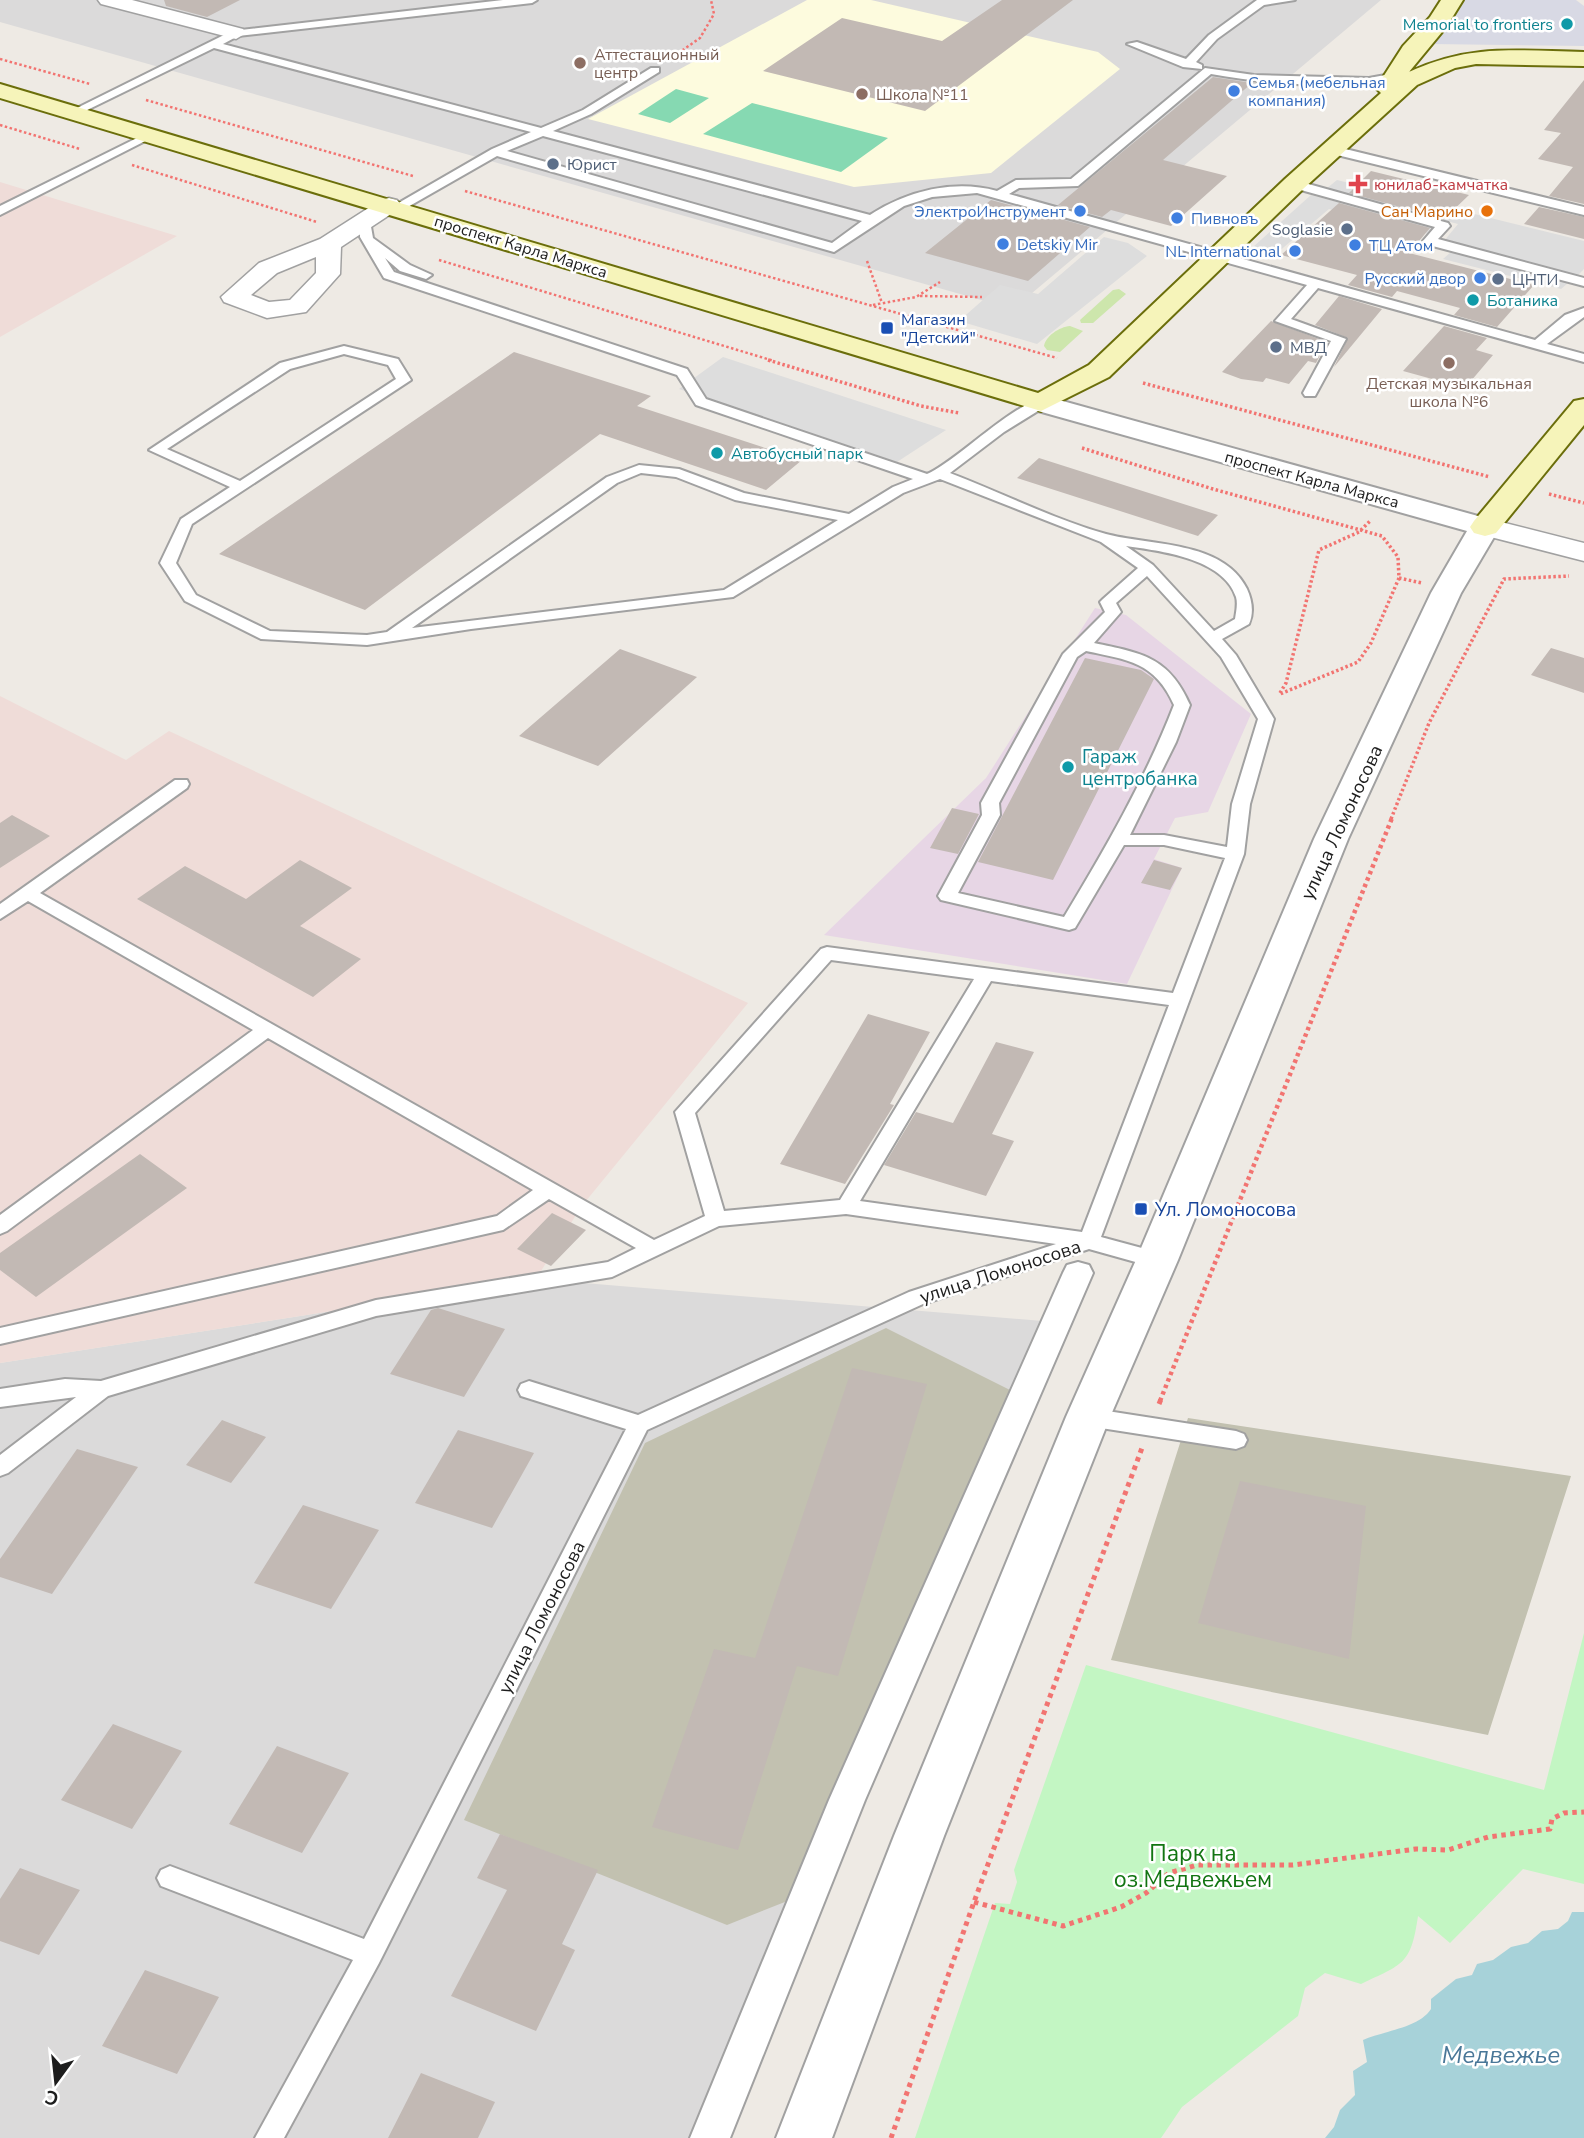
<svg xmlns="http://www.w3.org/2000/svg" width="1584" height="2138" viewBox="0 0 1584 2138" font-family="'Nunito Sans',sans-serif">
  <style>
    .residential { fill: #dbdada }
    .industrial { fill: #e7d6e5 }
    .education { fill: #fdfbde }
    .military { fill: #efdcd8 }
    .construction { fill: #c2c1b0 }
    .grass { fill: #cde6ac }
    .park { fill: #c3f6c3 }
    .pitch { fill: #86d9b2 }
    .parking { fill: #ddd }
    .plaza { fill: #d8d9e4 }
    .water { fill: #a7d2d9 }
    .building { fill: #c2b9b4 }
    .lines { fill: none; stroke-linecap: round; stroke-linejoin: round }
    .service-casing { stroke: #a1a1a1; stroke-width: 4 }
    .pedestrian-casing { stroke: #a1a1a1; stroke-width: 4 }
    .minor-casing { stroke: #a1a1a1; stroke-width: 3 }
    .tertiary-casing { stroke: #a1a1a1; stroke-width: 4 }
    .secondary-casing { stroke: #6b6e0b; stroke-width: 4 }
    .path-far3 { stroke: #f27471; stroke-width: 2.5; stroke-dasharray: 2.5 2.5; stroke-linecap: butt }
    .path-far2 { stroke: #f27471; stroke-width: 3.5; stroke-dasharray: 2.5 2.5; stroke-linecap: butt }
    .path-far1 { stroke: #f27471; stroke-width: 4.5; stroke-dasharray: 3.5 3.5; stroke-linecap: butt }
    .path { stroke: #f27471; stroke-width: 5; stroke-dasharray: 4.5 4.5; stroke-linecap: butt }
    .service { fill: #fff; fill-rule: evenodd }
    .pedestrian { fill: #fff; fill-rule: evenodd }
    .minor { fill: #fff; fill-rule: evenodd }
    .tertiary { fill: #fff; fill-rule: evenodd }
    .secondary { fill: #f6f4ba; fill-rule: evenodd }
    .culture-dot { fill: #0f9aa8; stroke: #fff; stroke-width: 2.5 }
    .education-dot { fill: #8d6e63; stroke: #fff; stroke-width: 2.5 }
    .shop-dot { fill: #3f7fe0; stroke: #fff; stroke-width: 2.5 }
    .service-dot { fill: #5c6f8a; stroke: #fff; stroke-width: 2.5 }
    .health-dot { fill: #e0444e; stroke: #fff; stroke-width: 2.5 }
    .food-dot { fill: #e8710a; stroke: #fff; stroke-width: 2.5 }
    .transit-dot { fill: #1a4fb4; stroke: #fff; stroke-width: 2.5 }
    .labels { text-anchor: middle; stroke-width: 5; stroke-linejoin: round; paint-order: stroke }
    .far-culture-label { font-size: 16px; fill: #0d838f; stroke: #fff; text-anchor: start }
    .far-education-label { font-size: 16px; fill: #785e54; stroke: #fff; text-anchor: start }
    .far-shop-label { font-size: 16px; fill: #366cbe; stroke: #fff; text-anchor: start }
    .far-service-label { font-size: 16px; fill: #4e5e75; stroke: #fff; text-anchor: start }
    .far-health-label { font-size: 16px; fill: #be3a42; stroke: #fff; text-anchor: start }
    .far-food-label { font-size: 16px; fill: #c56008; stroke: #fff; text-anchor: end }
    .far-street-label { font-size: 16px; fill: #1d1d1d; stroke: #fff }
    .far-transit-label { font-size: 16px; fill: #164399; stroke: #fff; text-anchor: start }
    .culture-label { font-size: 19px; fill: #0d838f; stroke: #fff; text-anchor: start }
    .street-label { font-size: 19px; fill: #1d1d1d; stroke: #fff }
    .transit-label { font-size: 19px; fill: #164399; stroke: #fff; text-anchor: start }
    .near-park-label { font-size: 23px; fill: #127512; stroke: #fff }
    .near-water-label { font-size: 24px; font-style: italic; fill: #497798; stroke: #fff }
  </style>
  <rect width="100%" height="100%" fill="#eeeae4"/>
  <path class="residential" d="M0 0H1381L1013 309 0 22Z
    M536 1279 1066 1323 721 2138H0V1363Z"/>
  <path class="industrial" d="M1095 608 1126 615 1251 714 1208 812 1175 818 1154 859 1182 868 1127 984 824 935 986 778Z"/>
  <path class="education" d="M807 0H871L1098 52 1120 69 991 173 854 187 588 119Z"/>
  <path class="military" d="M0 182 177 236 0 337Z
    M0 696 126 760 169 731 748 1003 581 1207 536 1279 0 1363Z"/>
  <path class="construction" d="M886 1328 1020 1395 800 1896 727 1925 464 1820 645 1443Z
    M1188 1418 1571 1476 1488 1735 1111 1660Z"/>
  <path class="grass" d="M1119 289 1126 294 1093 323H1081L1080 320 1113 290Z
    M1070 326 1083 331 1060 352 1047 350 1044 346C1046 336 1059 327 1070 326Z"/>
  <path class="park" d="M1584 1633V1884L1523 1869 1450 1943 1418 1916C1411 1965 1403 1964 1361 1984L1325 1973 1305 1988 1298 2016 1182 2107 1161 2138H915L995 1903 1010 1904 1017 1882 1014 1870 1086 1665 1544 1790Z"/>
  <path class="pitch" d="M676 89 709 98 670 123 638 114Z
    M752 103 888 138 841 172 703 134Z"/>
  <path class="parking" d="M1337 180 1584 241V269L1577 276 1444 241 1458 224 1326 189Z
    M1311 195 1434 228 1428 234 1329 209 1277 253 1253 247Z
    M1104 237 1128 243 1147 256 1037 344 959 321 1000 285 1038 294Z
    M1451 252 1568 283 1561 289 1443 259Z
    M723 357 946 430 897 462 679 389Z"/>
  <path class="plaza" d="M1460 0H1576L1584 6V46L1431 44Z"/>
  <path class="water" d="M1572 1912H1584V2138H1325L1334 2127 1340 2110 1355 2095 1353 2071 1367 2062 1363 2040C1383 2031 1419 2028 1431 2009V1999L1456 1979 1472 1975 1477 1964 1493 1960 1511 1947 1528 1943 1542 1931 1558 1929 1568 1921Z"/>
  <path class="building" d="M164 0H240L207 17 166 6Z
    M1002 0H1073L925 111 763 71 842 18 942 41Z
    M1213 77 1252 83 1163 160 1227 176 1171 226 1111 210 1102 217 1058 205Z
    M1584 80V204L1549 196 1573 167 1538 159 1561 133 1544 130Z
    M1371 171 1469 195 1444 219 1349 193Z
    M991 200 1090 227 1028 281 925 253Z
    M1339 203 1430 228 1409 253 1534 285 1497 327 1454 315 1460 308 1397 291 1392 297 1348 285 1357 275 1281 255Z
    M1539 207 1584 217V239L1524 224Z
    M1339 296 1382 309 1334 367 1348 338 1315 325Z
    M1271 321 1327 342 1316 363 1308 361 1289 384 1266 378 1263 382 1241 379 1222 372Z
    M1444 326 1487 338 1476 350 1493 355 1465 388 1403 371Z
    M514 352 651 396 637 406 802 460 766 490 600 434 365 610 219 554Z
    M1039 458 1218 515 1198 536 1017 478Z
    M1551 648 1584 658V693L1531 675Z
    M620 649 697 677 598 766 519 736Z
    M1085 658 1141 670 1154 679 1053 880 978 862Z
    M952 808 979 814 958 854 930 848Z
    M12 815 50 836 0 868V823Z
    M300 860 352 888 300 926 361 959 313 997 137 899 185 866 246 899Z
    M1154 860 1182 868 1170 890 1141 883Z
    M868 1014 930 1032 890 1104 894 1105 845 1184 780 1164Z
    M996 1042 1034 1052 992 1134 1014 1141 986 1196 884 1165 916 1112 953 1123Z
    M140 1154 187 1188 36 1297 0 1270V1253Z
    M552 1213 586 1230 551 1266 517 1249Z
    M438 1308 505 1329 464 1397 390 1374 431 1310Z
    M852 1368 927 1384 838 1676 797 1666 738 1850 652 1827 714 1649 755 1658Z
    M222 1420 266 1437 231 1483 186 1465Z
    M458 1430 534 1453 492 1528 415 1503Z
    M77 1449 138 1467 52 1594 0 1577V1559Z
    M1240 1481 1366 1506 1349 1659 1198 1623Z
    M303 1505 379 1530 331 1609 254 1583Z
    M113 1724 182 1751 132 1829 61 1800Z
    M277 1746 349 1773 302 1853 229 1824Z
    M500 1834 598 1870 562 1944 575 1950 536 2031 451 1996 507 1890 477 1878Z
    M20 1868 80 1890 39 1955 0 1941V1899Z
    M145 1970 219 1997 177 2074 102 2046Z
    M421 2073 495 2102 478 2138H388Z"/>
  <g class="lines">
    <defs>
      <path id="service" d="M503 0H537L532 3 238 36 223 44 541 128 583 110 651 68H659V72L591 114 553 131 870 215C907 191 954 179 997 191L1016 180 1071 179 1205 68 1254 75 1369 78 1407 71 1411 72V76C1347 91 1275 85 1211 74L1078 186 1019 188 1009 194 1535 340 1565 315 1584 308V317L1547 344 1584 354V362L1318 288 1291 319 1346 339 1315 396H1305L1303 393 1331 341 1275 321 1307 285 977 193 932 197 904 206 834 252 497 156 399 212 393 208 395 205 492 149 531 132 214 48 79 114 69 112 232 31ZM543 136 862 221 832 243 507 151Z
        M1257 0H1295L1264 5 1217 39 1196 62 1202 65V69L1183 67 1127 44 1137 42 1186 59 1209 35Z
        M145 134 155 136 0 215V206Z
        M1333 146 1584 207V215L1329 153 1327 150Z
        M1294 180 1448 223 1450 226 1438 239 1584 278V286L1425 244 1423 241 1435 227 1290 187V181Z
        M360 218 370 221 373 238 410 265 432 275 426 279 400 271 385 258 394 272 687 369 706 399 927 474C954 464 1021 395 1046 400V406L1004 432 950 473C1002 493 1053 519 1106 534 1150 546 1223 540 1247 589 1252 600 1254 613 1249 624L1222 639 1236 655 1274 719 1250 804 1244 854 1101 1237 1164 1254 1167 1260 1164 1266 1157 1268 1089 1249 923 1304 647 1430 379 1963 284 2138H255L353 1960 161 1886 157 1878 161 1870 170 1866 364 1939 626 1429 521 1396 518 1390 521 1384 529 1381 638 1415 909 1292 1056 1244 846 1214 719 1226 612 1277 376 1316 108 1396 8 1473 0 1476V1455L76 1397 0 1407V1389L65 1379 101 1381 376 1300 608 1262 636 1248 549 1199 503 1230 0 1344V1328L497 1216 533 1190 268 1038 7 1231 0 1234V1215L253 1030 28 901 0 919V904L175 780H187L189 784 187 788 40 893 654 1240 705 1216 675 1112 821 949 827 947 1173 993 1225 858 1164 845H1124L1075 928 1069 930 941 900 938 896 982 815 981 803 1063 654 1105 612 1100 602 1103 599 1138 568 1101 542 940 479 903 493 733 597 471 629 367 645 261 639 185 601 160 563 181 519 230 487 149 450 280 363 344 346 398 359 411 380 192 524 176 563 196 595 270 631 367 635 387 632 607 477 639 465 679 469 744 493 849 514 893 487 913 479 696 405 677 375 384 278 360 237ZM344 354 388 365 396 379 240 481 167 449 290 369ZM641 473 676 477 735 500 838 520 724 590 412 628 617 483ZM1126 546C1160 551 1223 558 1236 597 1238 604 1236 612 1235 619L1214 631 1153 565ZM1147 576 1221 657 1258 719 1232 804 1227 847 1164 835H1130L1176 742 1190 705C1169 657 1142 653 1094 643L1121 612 1116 603ZM1086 651C1128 660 1155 662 1174 705 1145 780 1105 849 1064 917L958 893 1000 815 999 803 1077 657ZM831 960 974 979 840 1200 724 1211 695 1113ZM991 981 1169 1005 1082 1232 860 1201Z
        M1088 1408 1236 1431 1244 1434 1247 1440 1244 1446 1236 1449 1088 1426 1080 1423 1077 1417 1080 1411Z"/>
      <path id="pedestrian" d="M1078 1262 1089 1265 1093 1273 865 1800 730 2138H690L829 1800 1063 1273 1067 1265Z"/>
      <path id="minor" d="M98 0H132L243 29 246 33 236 39 101 4Z
        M389 198 397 200 401 205 397 210 341 247 340 274 306 312 267 318 224 302 221 297 259 263 320 239 381 200ZM316 257V273L290 300 269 302 251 295 277 273Z
        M1485 518 1584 543V561L1475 533 1471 527 1475 521Z"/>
      <path id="tertiary" d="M1041 395 1496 521 1500 527 1461 593 1348 839 1178 1260 1110 1417 944 1836 832 2138H776L894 1836 1066 1417 1136 1260 1314 839 1431 593 1467 531 1031 409 1027 403 1031 397Z"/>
      <path id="secondary" d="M1441 0H1463L1447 26 1409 72C1472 43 1517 51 1584 52V66L1476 64 1455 68 1417 85 1303 189 1109 377 1041 411 0 98V84L1038 393 1089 365 1285 179 1381 93 1376 88 1403 46 1430 17Z
        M1584 399V425L1496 533 1485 536 1474 533 1470 527 1474 521 1574 401Z"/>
    </defs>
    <use href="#service" class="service-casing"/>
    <use href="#pedestrian" class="pedestrian-casing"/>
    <use href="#minor" class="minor-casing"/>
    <use href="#tertiary" class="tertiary-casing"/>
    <use href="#secondary" class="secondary-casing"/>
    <path class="path-far3" d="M0 59 90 84
      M670 59 700 38 714 14 711 0
      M146 100 413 176
      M0 125 80 149
      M132 165 317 222
      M465 191 1057 358
      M439 260 774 361
      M867 261 882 303
      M920 296 982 297
      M873 305 916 297 940 282"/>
    <path class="path-far2" d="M768 360 921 406 959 413
      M1143 383 1490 477
      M1082 448 1213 489 1382 536 1398 557 1399 578 1371 643 1358 662 1280 694
      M1549 494 1584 503
      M1399 578 1422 583
      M1280 693 1286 683 1319 550 1359 532 1370 521
      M1391 819 1429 723 1504 579 1569 576"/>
    <path class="path-far1" d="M1160 1401 1392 818"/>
    <path class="path" d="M1159 1404 1161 1399
      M974 1902 1063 1926 1121 1907 1146 1893 1169 1873 1197 1865H1293L1416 1849 1448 1850 1488 1837 1550 1829 1552 1819 1564 1813 1584 1812
      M891 2138 974 1902 1142 1448"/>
    <use href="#service" class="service"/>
    <use href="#pedestrian" class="pedestrian"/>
    <use href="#minor" class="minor"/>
    <use href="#tertiary" class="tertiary"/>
    <use href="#secondary" class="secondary"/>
  </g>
  <g class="culture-dot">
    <circle cx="1567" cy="24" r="7"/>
    <circle cx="1473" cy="300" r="7"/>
    <circle cx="717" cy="453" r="7"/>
    <circle cx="1068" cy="767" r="7"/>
  </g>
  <g class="education-dot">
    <circle cx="580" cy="63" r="7"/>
    <circle cx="862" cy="94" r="7"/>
    <circle cx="1449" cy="363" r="7"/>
  </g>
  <g class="shop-dot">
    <circle cx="1234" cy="91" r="7"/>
    <circle cx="1080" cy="211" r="7"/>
    <circle cx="1177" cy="218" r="7"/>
    <circle cx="1003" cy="244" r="7"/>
    <circle cx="1355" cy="245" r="7"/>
    <circle cx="1295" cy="251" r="7"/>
    <circle cx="1480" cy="278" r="7"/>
  </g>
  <g class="service-dot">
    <circle cx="553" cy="164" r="7"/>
    <circle cx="1347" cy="229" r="7"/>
    <circle cx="1498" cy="279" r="7"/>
    <circle cx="1276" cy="347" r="7"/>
  </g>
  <path class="health-dot" d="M1354.5 173.5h7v7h7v7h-7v7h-7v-7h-7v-7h7z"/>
  <circle class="food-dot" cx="1487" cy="211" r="7"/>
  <g class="transit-dot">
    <rect x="880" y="321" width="14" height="14" rx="3.5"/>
    <rect x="1134" y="1202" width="14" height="14" rx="3.5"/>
  </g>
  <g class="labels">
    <g class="far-culture-label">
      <text x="1553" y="30" text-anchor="end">Memorial to frontiers</text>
      <text x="1487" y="306">Ботаника</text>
      <text x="731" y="459">Автобусный парк</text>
    </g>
    <g class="far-education-label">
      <text x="594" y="60">Аттестационный<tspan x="594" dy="18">центр</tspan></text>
      <text x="876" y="100">Школа №11</text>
      <text x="1449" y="389" text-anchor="middle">Детская музыкальная<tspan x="1449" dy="18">школа №6</tspan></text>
    </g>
    <g class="far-shop-label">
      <text x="1248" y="88">Семья (мебельная<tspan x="1248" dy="18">компания)</tspan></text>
      <text x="1066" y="217" text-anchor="end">ЭлектроИнструмент</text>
      <text x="1191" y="224">Пивновъ</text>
      <text x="1017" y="250">Detskiy Mir</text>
      <text x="1369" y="251">ТЦ Атом</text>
      <text x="1281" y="257" text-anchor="end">NL International</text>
      <text x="1466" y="284" text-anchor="end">Русский двор</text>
    </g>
    <g class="far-service-label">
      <text x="567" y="170">Юрист</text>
      <text x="1333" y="235" text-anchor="end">Soglasie</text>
      <text x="1512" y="285">ЦНТИ</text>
      <text x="1290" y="353">МВД</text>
    </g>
    <g class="far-health-label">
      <text x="1374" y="190">юнилаб-камчатка</text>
    </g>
    <g class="far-food-label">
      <text x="1473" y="217">Сан Марино</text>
    </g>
    <g class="far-street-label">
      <text transform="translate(521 246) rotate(17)" y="6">проспект Карла Маркса</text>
      <text transform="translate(1312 479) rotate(15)" y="6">проспект Карла Маркса</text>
    </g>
    <g class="far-transit-label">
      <text x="901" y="325">Магазин<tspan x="901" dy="18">"Детский"</tspan></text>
    </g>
    <g class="culture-label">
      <text x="1082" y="763">Гараж<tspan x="1082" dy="22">центробанка</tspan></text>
    </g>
    <g class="street-label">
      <text transform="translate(1341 822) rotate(-65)" y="7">улица Ломоносова</text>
      <text transform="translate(1000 1271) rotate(-18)" y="7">улица Ломоносова</text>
      <text transform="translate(541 1617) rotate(-63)" y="7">улица Ломоносова</text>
    </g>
    <g class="transit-label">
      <text x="1155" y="1216">Ул. Ломоносова</text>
    </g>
    <g class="near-park-label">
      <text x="1193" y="1861">Парк на<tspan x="1193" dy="26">оз.Медвежьем</tspan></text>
    </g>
    <g class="near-water-label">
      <text x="1501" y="2063">Медвежье</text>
    </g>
  </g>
  <g transform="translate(56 2082) rotate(195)" stroke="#ffffff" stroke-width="5" paint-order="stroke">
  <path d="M0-5L12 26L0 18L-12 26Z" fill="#1d1d1d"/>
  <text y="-10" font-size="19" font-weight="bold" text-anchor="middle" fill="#1d1d1d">С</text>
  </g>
</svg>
